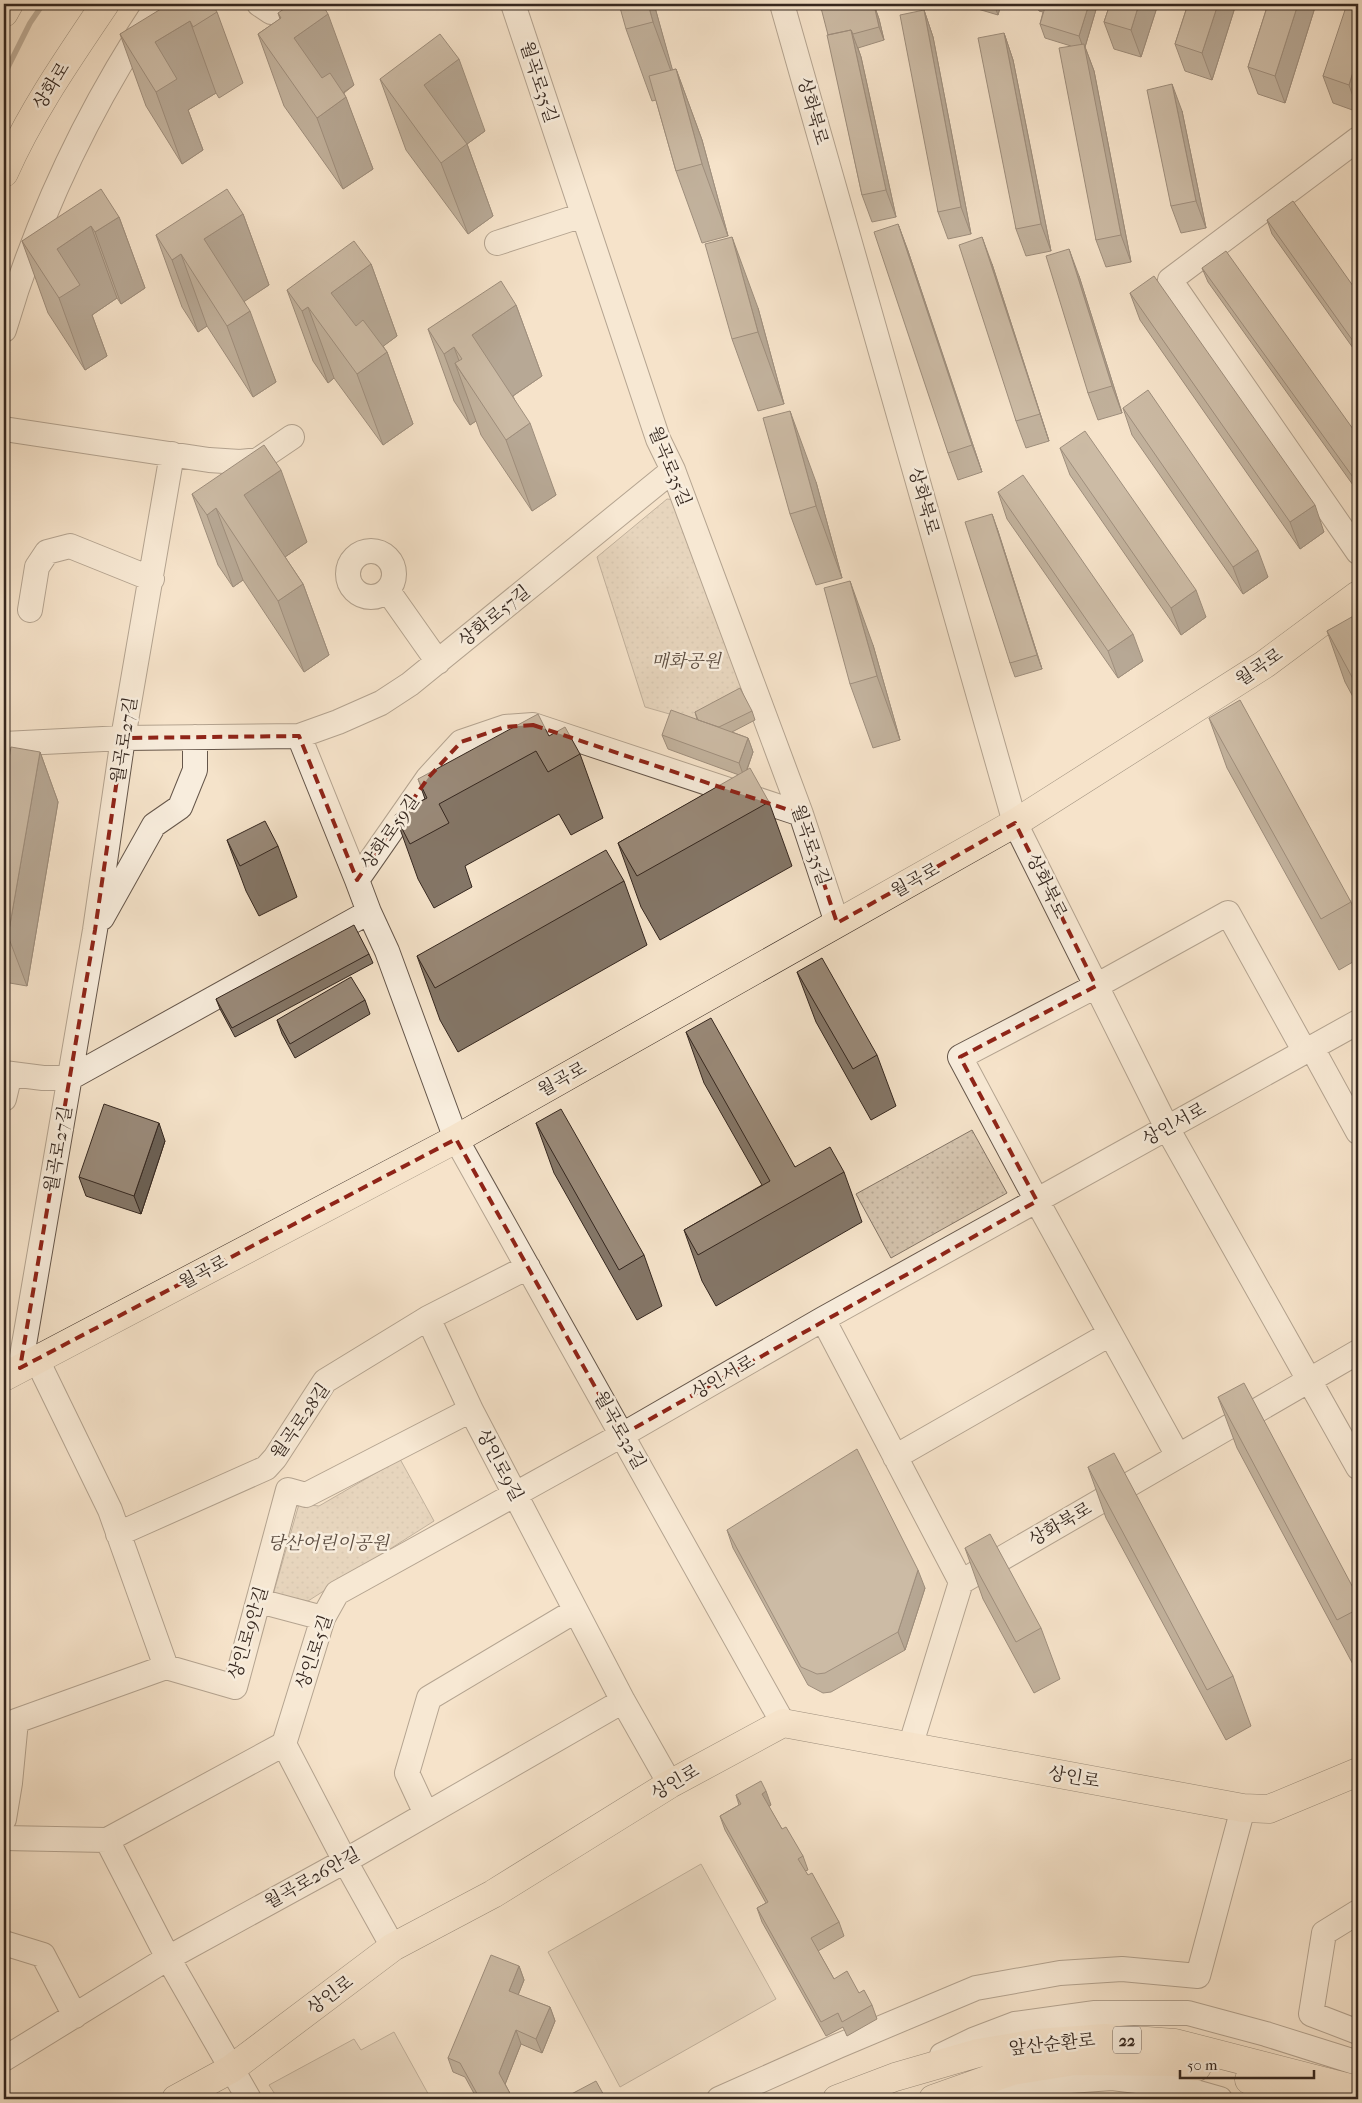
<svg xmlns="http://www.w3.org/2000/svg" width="1362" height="2103" viewBox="0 0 1362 2103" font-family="'IM FELL French Canon','Noto Serif KR',serif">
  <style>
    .park { fill: url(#park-dots); stroke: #847566 }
    .pitch { fill: #d4c3ad; stroke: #847566 }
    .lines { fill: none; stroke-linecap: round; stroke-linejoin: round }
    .stream { stroke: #817163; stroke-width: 5.5 }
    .minor-casing { stroke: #65564a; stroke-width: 26 }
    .major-casing { stroke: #35271f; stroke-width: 29 }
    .highway-casing { stroke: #35271f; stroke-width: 29 }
    .minor { stroke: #f8eddd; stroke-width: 24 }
    .major { stroke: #f5e3ca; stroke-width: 28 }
    .highway { stroke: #f5e3ca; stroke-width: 28 }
    .wall { fill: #847667; stroke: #35271f }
    .shaded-wall { fill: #6b6054; stroke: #35271f }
    .building { fill: #998978; stroke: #35271f }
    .marked { fill: none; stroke: #8f2418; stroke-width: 4; stroke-dasharray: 10 6; stroke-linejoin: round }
    .labels { text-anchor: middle; stroke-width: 5; stroke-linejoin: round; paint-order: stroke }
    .shield { fill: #f8eddd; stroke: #706258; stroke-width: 1 }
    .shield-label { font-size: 16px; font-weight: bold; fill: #35271f }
    .street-label { font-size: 18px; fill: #35271f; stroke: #f8eddd }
    .park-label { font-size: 18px; font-style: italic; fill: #5d4e42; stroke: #f8eddd }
  </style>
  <defs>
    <pattern id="park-dots" width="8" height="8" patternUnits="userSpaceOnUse" patternTransform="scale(1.25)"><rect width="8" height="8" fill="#d4c3ad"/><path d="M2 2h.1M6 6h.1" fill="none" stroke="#b7a894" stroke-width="1.8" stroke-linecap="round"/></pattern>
  </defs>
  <rect width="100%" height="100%" fill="#f5e3ca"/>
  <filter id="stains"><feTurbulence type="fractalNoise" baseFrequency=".004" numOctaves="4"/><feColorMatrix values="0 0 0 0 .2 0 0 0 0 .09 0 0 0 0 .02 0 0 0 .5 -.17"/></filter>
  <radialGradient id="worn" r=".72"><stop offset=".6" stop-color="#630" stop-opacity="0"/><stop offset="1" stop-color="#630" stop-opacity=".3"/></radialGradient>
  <path class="park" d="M667 499 685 501 753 686 694 721 645 707 597 557Z
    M972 1130 1007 1193 891 1258 856 1194Z
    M400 1459 434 1521 308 1601 273 1595 299 1504 319 1506Z"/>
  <path class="pitch" d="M701 1864 776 1999 620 2087 548 1952Z
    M394 2032 431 2099H278L269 2085 354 2039 361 2050Z"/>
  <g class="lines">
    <path class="stream" d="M4 75 30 23 43 4"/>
    <defs>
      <path id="minor" d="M259 4 271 12
        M513 4 658 439 673 470 801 814 837 923
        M782 4 1015 823 1167 1128 1358 1467
        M1358 139 1170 280 1358 552
        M497 243 583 215
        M4 330C38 214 91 104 158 4
        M4 429 209 460 240 462 258 460 292 437
        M348 574a23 23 0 1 1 46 0a23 23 0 1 1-46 0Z
        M388 591 438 662
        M30 610 37 567 47 552 70 546 152 579
        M299 736 357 880
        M4 744 123 738 299 736 338 722 381 703 410 684 673 470
        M369 912 387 951 456 1139 783 1723
        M102 918 154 825 180 807 195 770V737
        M1312 1048 1358 1132
        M4 1073 43 1078H70L369 912 357 880 428 778 461 742 505 727 533 725 801 814
        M4 1099 10 1074
        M428 1318 471 1410 623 1701 670 1784
        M823 1319 961 1582
        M37 1360 110 1510 166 1667
        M20 1368 95 930 123 738 172 454
        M1178 1456 1037 1201 960 1057 1096 986 1228 913 1305 1052
        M895 1457 1110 1334
        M118 1534 266 1468 275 1458 325 1381 428 1318 528 1267
        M259 1601 323 1618
        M284 1744 345 1861 393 1947
        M910 1747 961 1582 1358 1352
        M426 1814 407 1773 429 1698 575 1611
        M4 1819 10 1783 16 1721 166 1667 235 1687 288 1490 306 1495 471 1410
        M4 1838 107 1840
        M1358 1912 1324 1933 1311 2014 1358 2032
        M4 1943 43 1955 75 2016
        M942 2055 973 2040 1015 2024 1095 2013H1188L1266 2034 1358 2063
        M4 2059 168 1958 345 1861 623 1701
        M983 2095 1011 2085 1112 2078 1171 2085 1220 2099
        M249 2099 168 1958 107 1840 284 1744 323 1618 337 1593 622 1435 823 1319 1358 1022
        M719 2099 838 2046 976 1988 1060 1973 1122 1969 1198 1976 1243 1808"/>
      <path id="major" d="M4 13 9 4
        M4 173C31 112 68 59 105 4
        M4 1377 456 1139 1015 823 1265 664 1358 595
        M176 2099 231 2069 393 1947 493 1894 670 1784 783 1723 1243 1808 1269 1809 1358 1772"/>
      <path id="highway" d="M1249 2080 1316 2099
        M837 2099 895 2077 978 2053 1038 2043 1105 2038 1175 2043 1358 2090
        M933 2099 1012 2071 1075 2061 1175 2062 1197 2067"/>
    </defs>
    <use href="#minor" class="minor-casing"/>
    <use href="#major" class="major-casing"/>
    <use href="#highway" class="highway-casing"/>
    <use href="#minor" class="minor"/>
    <use href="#major" class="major"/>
    <use href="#highway" class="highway"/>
  </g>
  <path class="wall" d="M654 4 672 70 676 69 702 140 728 236 702 243 676 171 656 100 652 101 626 29Z
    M970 4H1001L998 15 971 7Z
    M1036 4H1096L1097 6 1085 47 1094 71 1131 262 1106 267 1096 240 1071 46 1045 38 1040 24 1043 12 1039 11Z
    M1110 4H1158L1141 57 1114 49 1104 22Z
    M1188 4H1236L1212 80 1185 71 1175 44Z
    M1268 4H1316L1285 103 1258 94 1248 67Z
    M1358 4V112L1333 103 1323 76Z
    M874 5 879 19 884 40 858 48 861 57 896 217 872 222 862 195 828 35Z
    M924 10 933 37 971 234 948 239 938 212Z
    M217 12 243 83 219 98 216 93 188 110 203 150 182 164 146 106 120 34Z
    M278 13 354 85 344 93 373 169 343 189 284 106 258 34 280 19Z
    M1004 33 1013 60 1051 251 1026 256 1016 229Z
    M380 79 485 131 467 144 493 216 468 234 406 150Z
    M1182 111 1206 228 1181 233 1171 206Z
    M243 214 269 285 244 301 276 382 253 397 207 326 198 332 182 307 156 235Z
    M119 217 145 288 121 304 117 298 92 315 107 356 85 370 48 313 22 241Z
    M1267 220 1358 293V355L1272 234Z
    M898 224 908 251 982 472 958 480 948 453Z
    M371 264 397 336 383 346 387 352 413 424 383 445 334 378 328 383 313 361 287 290Z
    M992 264 1049 441 1026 448 1016 421Z
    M1202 268 1358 436V492L1208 282Z
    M1079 276 1122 413 1098 420 1088 393Z
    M1130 293 1324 532 1300 549 1140 320Z
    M516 305 542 376 513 396 556 495 532 511 481 435 476 421 470 425 454 401 428 329Z
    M758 308 784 404 758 411 732 339Z
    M1123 408 1268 577 1243 594 1132 435Z
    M1060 448 1206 617 1181 635 1070 475Z
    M816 482 842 578 816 585 790 514Z
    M998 492 1143 661 1118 678 1007 519Z
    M192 494 307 542 285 557 303 584 329 655 304 672 243 580 233 587 218 565Z
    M997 528 1042 669 1015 677 1010 663Z
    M1358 616V706L1345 682 1327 631Z
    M873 645 900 740 873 748 850 684Z
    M752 711 755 720 732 732 748 738 753 752 747 770 769 802 792 866 660 940 641 907 618 843 739 775 668 749 662 735 697 719 695 712Z
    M1209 718 1351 902 1358 921V959L1339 970 1227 768Z
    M549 736 580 754 603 818 571 835 559 814 465 866 472 887 434 908 418 879 395 815 425 799 418 779Z
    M40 752 58 802 27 986 4 982V788Z
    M227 840 278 846 297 897 259 916 246 891Z
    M624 881 647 945 458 1052 440 1020 417 956Z
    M369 954 373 963 235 1037 220 1009 216 999Z
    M797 972 877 1055 896 1106 871 1120 816 1022Z
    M365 1000 370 1014 295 1058 282 1034 277 1020Z
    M686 1032 795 1167 844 1172 862 1222 716 1306 702 1281 684 1230 762 1185 704 1083Z
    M536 1123 644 1255 662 1306 637 1320 554 1173Z
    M165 1141 141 1214 86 1196 79 1177Z
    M1218 1397 1358 1597V1669L1356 1670 1237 1448Z
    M1088 1467 1233 1676 1251 1726 1226 1740 1106 1518Z
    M727 1530 925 1588 905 1650 831 1692 823 1693 808 1685 733 1548Z
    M965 1548 1041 1628 1060 1679 1034 1693 983 1599Z
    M736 1795 771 1805 769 1807 782 1829 803 1856 808 1870 805 1871 839 1922 844 1936 818 1951 834 1979 859 1993 872 2005 877 2019 847 2036 843 2027 826 2036 762 1922 757 1908 766 1903 725 1830 720 1816 739 1805Z
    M519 1966 524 1980 518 1995 550 2007 555 2021 542 2053 521 2044 505 2084 513 2099H477L465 2077 453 2072 448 2058Z"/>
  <path class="shaded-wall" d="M648 4H654L679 93 653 22Z
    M994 4H1001L998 15Z
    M1089 4H1096L1097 6 1085 47 1094 71 1131 262 1121 235 1084 50 1079 36Z
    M1139 4H1158L1141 57 1131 30Z
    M1218 4H1236L1212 80 1202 53Z
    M1298 4H1316L1285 103 1275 76Z
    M874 5 879 19 884 40 879 27Z
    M924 10 933 37 971 234 961 207Z
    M328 14 354 85 320 109 294 38Z
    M190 21 216 93 188 110 203 150 182 164 156 92 155 42Z
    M851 30 861 57 896 217 886 190Z
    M1004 33 1013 60 1051 251 1041 224Z
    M1358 55V111L1349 85Z
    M459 59 485 131 467 144 493 216 468 234 441 163 424 85Z
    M676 69 702 140 728 236 702 164Z
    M1172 84 1182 111 1206 228 1196 201Z
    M346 97 373 169 343 189 317 118Z
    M243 214 269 285 230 311 204 239Z
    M119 217 145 288 121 304 95 232Z
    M898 224 908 251 982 472 972 445Z
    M91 226 117 298 92 315 107 356 85 370 59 298 57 249Z
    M732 237 758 308 784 404 758 332Z
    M982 237 992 264 1049 441 1040 414Z
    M1069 249 1079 276 1122 413 1112 386Z
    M181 254 207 326 198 332 172 260Z
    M371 264 397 336 358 365 331 293Z
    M516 305 542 376 498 406 472 335Z
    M308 307 334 378 328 383 302 311Z
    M250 311 276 382 253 397 227 326Z
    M454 347 466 380 455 363 476 421 470 425 444 354Z
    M387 352 413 424 383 445 357 374Z
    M790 411 816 482 842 578 816 506Z
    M530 423 556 495 532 511 506 440Z
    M281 470 307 542 270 567 244 495Z
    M1358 478V489L1355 480Z
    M1315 505 1324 532 1300 549 1290 522Z
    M216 508 243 580 233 587 207 515Z
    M992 514 997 528 1042 669 1037 655Z
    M1258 550 1268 577 1243 594 1233 567Z
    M850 581 873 645 900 740 877 676Z
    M303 584 329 655 304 672 278 601Z
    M1196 590 1206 617 1181 635 1171 608Z
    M1133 634 1143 661 1118 678 1108 651Z
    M748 738 753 752 744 777 739 763Z
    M40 752 58 802 27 986 8 936Z
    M159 1123 165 1141 141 1214 134 1196Z
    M918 1570 925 1588 905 1650 898 1632Z
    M766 1791 771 1805 767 1808 762 1794Z
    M519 1966 524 1980 514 2005 509 1991Z
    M550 2007 555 2021 542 2053 536 2039Z
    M516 2030 521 2044 504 2087 499 2073Z"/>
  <path class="building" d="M169 4H212L217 12 193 27 190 21 155 42 177 79 156 92 120 34Z
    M291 4H322L328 14 294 38 322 78 330 73 346 97 317 118 258 34 281 18 278 13Z
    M619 4H648L653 22 626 29Z
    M820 4H869L874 5 879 27 853 34 851 30 828 35Z
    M1046 4H1089L1079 36 1040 24Z
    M1110 4H1139L1131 30 1104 22Z
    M1188 4H1218L1202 53 1175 44Z
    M1268 4H1298L1275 76 1248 67Z
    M1347 4H1358V55L1349 85 1323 76Z
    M924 10 961 207 938 212 900 15Z
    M851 30 886 190 862 195 827 35Z
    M1004 33 1041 224 1016 229 978 38Z
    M440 34 459 59 424 85 467 144 441 163 380 79Z
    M1084 44 1121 235 1096 240 1059 48Z
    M676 69 702 164 676 171 649 76Z
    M1172 84 1196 201 1171 206 1147 90Z
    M101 189 119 217 95 232 91 226 57 249 80 285 59 298 22 241Z
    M227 189 243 214 204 239 250 311 227 326 181 254 172 260 156 235Z
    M1293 201 1358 293V348L1267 220Z
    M898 224 972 445 948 453 874 232Z
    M732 237 758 332 732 339 705 244Z
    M982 237 1040 414 1016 421 959 245Z
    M354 241 371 264 331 293 356 326 363 320 387 352 357 374 308 307 302 311 287 290Z
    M1069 249 1112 386 1088 393 1046 256Z
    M1226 251 1358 436V478L1355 480 1202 268Z
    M1154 276 1315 505 1290 522 1130 293Z
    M501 281 516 305 472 335 530 423 506 440 455 363 462 359 454 347 444 354 428 329Z
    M1148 390 1258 550 1233 567 1123 408Z
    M790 411 816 506 790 514 763 418Z
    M1085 431 1196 590 1171 608 1060 448Z
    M264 445 281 470 244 495 303 584 278 601 216 508 207 515 192 494Z
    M1023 475 1133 634 1108 651 998 492Z
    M992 514 1037 655 1010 663 965 522Z
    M850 581 877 676 850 684 824 588Z
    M1357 614 1358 616V688L1327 631Z
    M740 688 752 711 719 727 698 720 695 712Z
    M1240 700 1351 902 1321 919 1209 718Z
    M671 710 748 738 739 763 662 735Z
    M538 714 549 736 565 727 580 754 548 772 536 751 439 804 449 823 410 844 395 815 427 798 418 779Z
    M11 747 40 752 8 936 4 935V788Z
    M750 768 769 802 637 876 618 843Z
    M265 821 278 846 240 866 227 840Z
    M606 850 624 881 435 988 417 956Z
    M354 925 369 954 232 1028 216 999Z
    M822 958 877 1055 853 1069 797 972Z
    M351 977 365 1000 290 1044 277 1020Z
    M711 1018 795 1167 830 1147 844 1172 698 1255 684 1230 770 1181 686 1032Z
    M104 1104 159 1123 134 1196 79 1177Z
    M561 1109 644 1255 619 1270 536 1123Z
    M1244 1383 1358 1597V1609L1337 1620 1218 1397Z
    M857 1449 918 1570 898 1632 825 1673 817 1674 801 1667 727 1530Z
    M1114 1453 1233 1676 1207 1690 1088 1467Z
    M990 1534 1041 1628 1016 1642 965 1548Z
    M761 1781 766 1791 762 1794 782 1829 786 1827 803 1856 798 1859 808 1875 812 1873 839 1922 811 1938 834 1979 847 1971 859 1993 864 1990 872 2005 842 2022 838 2013 821 2022 757 1908 768 1902 720 1816 741 1804 736 1795Z
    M491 1955 519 1966 509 1991 550 2007 536 2039 516 2030 499 2073 513 2099H480L460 2063 448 2058Z
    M596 2081 606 2099H562Z"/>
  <path d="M0 0H1362V2103H0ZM533 725 801 814 837 923 1015 823 1096 986 960 1057 1037 1201 622 1435 456 1139 20 1368 95 930 123 738 299 736 357 880 428 778 461 742 505 727Z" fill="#f5e3ca" fill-opacity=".55" fill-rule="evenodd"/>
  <path class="marked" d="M533 725 801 814 837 923 1015 823 1096 986 960 1057 1037 1201 622 1435 456 1139 20 1368 95 930 123 738 299 736 357 880 428 778 461 742 505 727Z"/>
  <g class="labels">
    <rect class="shield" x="1113" y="2026.5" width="28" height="27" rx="4"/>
    <g class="shield-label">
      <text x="1127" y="2046">22</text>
    </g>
    <g class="street-label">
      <text transform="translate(539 82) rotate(72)" y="6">월곡로35길</text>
      <text transform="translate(51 86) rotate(-58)" y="6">상화로</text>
      <text transform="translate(813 111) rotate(74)" y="6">상화북로</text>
      <text transform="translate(670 466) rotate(68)" y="6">월곡로35길</text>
      <text transform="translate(924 501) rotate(74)" y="6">상화북로</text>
      <text transform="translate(494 616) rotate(-39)" y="6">상화로57길</text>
      <text transform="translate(1259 667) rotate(-34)" y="6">월곡로</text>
      <text transform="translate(124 740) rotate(-81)" y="6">월곡로27길</text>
      <text transform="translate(390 832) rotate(-55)" y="6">상화로59길</text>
      <text transform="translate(811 845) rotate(71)" y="6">월곡로35길</text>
      <text transform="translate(915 880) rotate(-29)" y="6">월곡로</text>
      <text transform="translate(1047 886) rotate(64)" y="6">상화북로</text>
      <text transform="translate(562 1079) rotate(-29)" y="6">월곡로</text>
      <text transform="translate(1174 1124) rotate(-29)" y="6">상인서로</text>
      <text transform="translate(58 1149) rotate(-80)" y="6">월곡로27길</text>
      <text transform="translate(203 1272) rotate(-28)" y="6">월곡로</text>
      <text transform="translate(723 1377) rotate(-30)" y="6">상인서로</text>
      <text transform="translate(300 1421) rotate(-55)" y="6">월곡로28길</text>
      <text transform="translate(620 1430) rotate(61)" y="6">월곡로32길</text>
      <text transform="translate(500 1465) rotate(62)" y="6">상인로9길</text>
      <text transform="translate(1060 1524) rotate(-30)" y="6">상화북로</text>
      <text transform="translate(248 1633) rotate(-73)" y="6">상인로9안길</text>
      <text transform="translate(314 1652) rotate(-71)" y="6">상인로5길</text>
      <text transform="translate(1074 1777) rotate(10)" y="6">상인로</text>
      <text transform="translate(675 1782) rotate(-30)" y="6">상인로</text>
      <text transform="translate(312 1878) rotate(-29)" y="6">월곡로26안길</text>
      <text transform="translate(330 1995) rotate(-37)" y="6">상인로</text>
      <text transform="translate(1052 2044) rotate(-6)" y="6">앞산순환로</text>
    </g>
    <g class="park-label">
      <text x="686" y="667">매화공원</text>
      <text x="328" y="1549">당산어린이공원</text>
    </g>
  </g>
  <rect width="1362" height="2103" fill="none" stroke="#f5e3ca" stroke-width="20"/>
  <rect x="5" y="5" width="1352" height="2093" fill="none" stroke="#35271f" stroke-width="2.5"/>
  <rect x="10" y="10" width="1342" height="2083" fill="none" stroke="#35271f"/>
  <path d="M1180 2070v8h134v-8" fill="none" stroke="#35271f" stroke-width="2.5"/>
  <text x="1187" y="2070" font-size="15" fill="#35271f" stroke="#f8eddd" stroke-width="4" paint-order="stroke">50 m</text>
  <rect width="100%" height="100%" filter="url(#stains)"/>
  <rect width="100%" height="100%" fill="url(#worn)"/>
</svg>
